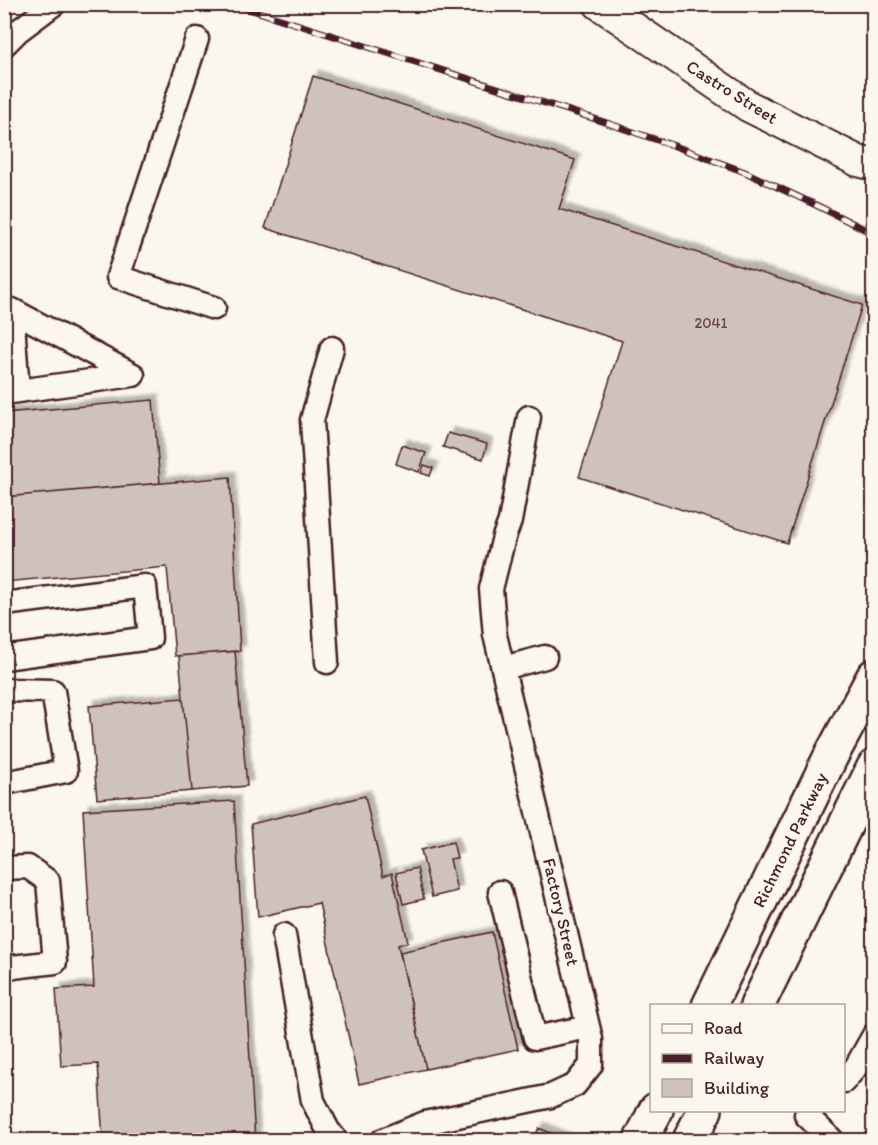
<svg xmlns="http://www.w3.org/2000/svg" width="878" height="1145" viewBox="0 0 878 1145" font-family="Itim,sans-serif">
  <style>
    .building { fill: #cfc2bc; stroke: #4a1f2b; stroke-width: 1.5; filter: url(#shadow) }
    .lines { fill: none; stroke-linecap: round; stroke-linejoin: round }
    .minor-casing { stroke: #4a1f2b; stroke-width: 27 }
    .major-casing { stroke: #4a1f2b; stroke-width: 34 }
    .highway-casing { stroke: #4a1f2b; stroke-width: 38 }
    .minor { stroke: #fbf7ec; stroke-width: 22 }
    .major { stroke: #fbf7ec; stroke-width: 30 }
    .highway { stroke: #fbf7ec; stroke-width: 33 }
    .rail-casing { stroke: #4a1f2b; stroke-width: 7 }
    .rail { stroke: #fbf7ec; stroke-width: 4.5; stroke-dasharray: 14; stroke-linecap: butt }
    .labels { text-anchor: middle; stroke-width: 6; stroke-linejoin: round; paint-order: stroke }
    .number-label { font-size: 15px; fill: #6b484f }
    .street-label { font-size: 18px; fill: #4a1f2b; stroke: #fbf7ec }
  </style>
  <defs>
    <filter id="shadow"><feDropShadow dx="5.5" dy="-5.5" stdDeviation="1.5" flood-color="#0004"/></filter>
  </defs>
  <rect width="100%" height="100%" fill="#fbf7ec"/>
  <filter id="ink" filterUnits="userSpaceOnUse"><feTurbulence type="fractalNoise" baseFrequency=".0167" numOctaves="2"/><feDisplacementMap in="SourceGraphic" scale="12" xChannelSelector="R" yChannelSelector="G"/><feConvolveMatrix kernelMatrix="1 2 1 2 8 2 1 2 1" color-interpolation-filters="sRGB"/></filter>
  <g filter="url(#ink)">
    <path class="building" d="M313 76 575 160 559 209 862 305 787 543 579 477 622 341 265 228Z
      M153 400 160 483 4 497V413Z
      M448 433 487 444 483 459 443 447Z
      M402 445 426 453 419 472 396 464Z
      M424 465 433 468 430 476 421 473Z
      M230 477 240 651 175 656 167 567 4 582V497Z
      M235 651 247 786 192 791 179 656Z
      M183 698 192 791 97 799 89 706Z
      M365 796 383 876 392 873 408 942 398 945 426 1069 359 1084 319 903 258 917 251 824Z
      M234 801 255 1140H103L98 1064 61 1066 56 989 94 987 83 810Z
      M453 842 457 858 450 859 457 891 432 897 421 850Z
      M417 868 424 899 403 904 396 873Z
      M492 932 518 1049 426 1069 400 952Z
      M539 1128 567 1140H533Z"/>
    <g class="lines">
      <defs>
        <path id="minor" d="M197 39 118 277 214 308
          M4 45 18 31 54 4
          M12 310 18 391
          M4 311 12 310 133 375 4 393
          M4 604 145 586 150 638 4 658
          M327 662 312 420 332 348
          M503 668 545 657
          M4 690 53 691 66 771 4 783
          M4 868 28 867 48 881 55 962 4 968
          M500 892 535 1038 588 1027
          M284 935 313 1101 328 1130 336 1140
          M844 1081 856 1067 874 1035
          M812 1110 806 1115 832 1140
          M383 1140 425 1123 551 1096 575 1085 591 1065V1039L495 635 491 589 504 537 510 521 529 417"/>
        <path id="major" d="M599 4 748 106 858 161 874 165"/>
        <path id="highway" d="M709 1006 831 756 874 676
          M757 1006 874 767
          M641 1140 656 1110
          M690 1140 705 1110"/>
      </defs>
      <use href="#minor" class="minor-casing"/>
      <use href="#major" class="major-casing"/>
      <use href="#highway" class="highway-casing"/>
      <use href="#minor" class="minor"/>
      <use href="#major" class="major"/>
      <use href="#highway" class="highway"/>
      <defs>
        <path id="rail" d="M233 4 595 119 672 145 745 172 820 207 874 234"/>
      </defs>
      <use href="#rail" class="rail-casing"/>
      <use href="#rail" class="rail"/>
    </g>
  </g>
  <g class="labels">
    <g class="number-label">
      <text x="711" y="328">2041</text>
    </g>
    <g class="street-label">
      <text transform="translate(732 92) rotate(32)" y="6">Castro Street</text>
      <text transform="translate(790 840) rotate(-64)" y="6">Richmond Parkway</text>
      <text transform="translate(561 912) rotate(77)" y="6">Factory Street</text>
    </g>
  </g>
  <rect width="878" height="1145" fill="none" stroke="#fbf7ec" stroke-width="24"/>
  <rect x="12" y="12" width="854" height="1121" fill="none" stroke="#4a1f2b" stroke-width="2" filter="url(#ink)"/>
  <rect x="650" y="1004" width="195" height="108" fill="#fbf7ec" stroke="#b4a19f" stroke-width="1.5"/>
  <rect x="662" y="1024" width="30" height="9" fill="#fbf7ec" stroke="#b4a19f" stroke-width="1.5"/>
  <text x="704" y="1034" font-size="18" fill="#4a1f2b">Road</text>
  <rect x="662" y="1054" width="30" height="9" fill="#4a1f2b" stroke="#b4a19f" stroke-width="1.5"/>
  <text x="704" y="1064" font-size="18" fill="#4a1f2b">Railway</text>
  <rect x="662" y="1079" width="30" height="18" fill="#cfc2bc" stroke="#b4a19f" stroke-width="1.5"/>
  <text x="704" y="1094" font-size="18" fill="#4a1f2b">Building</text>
</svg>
